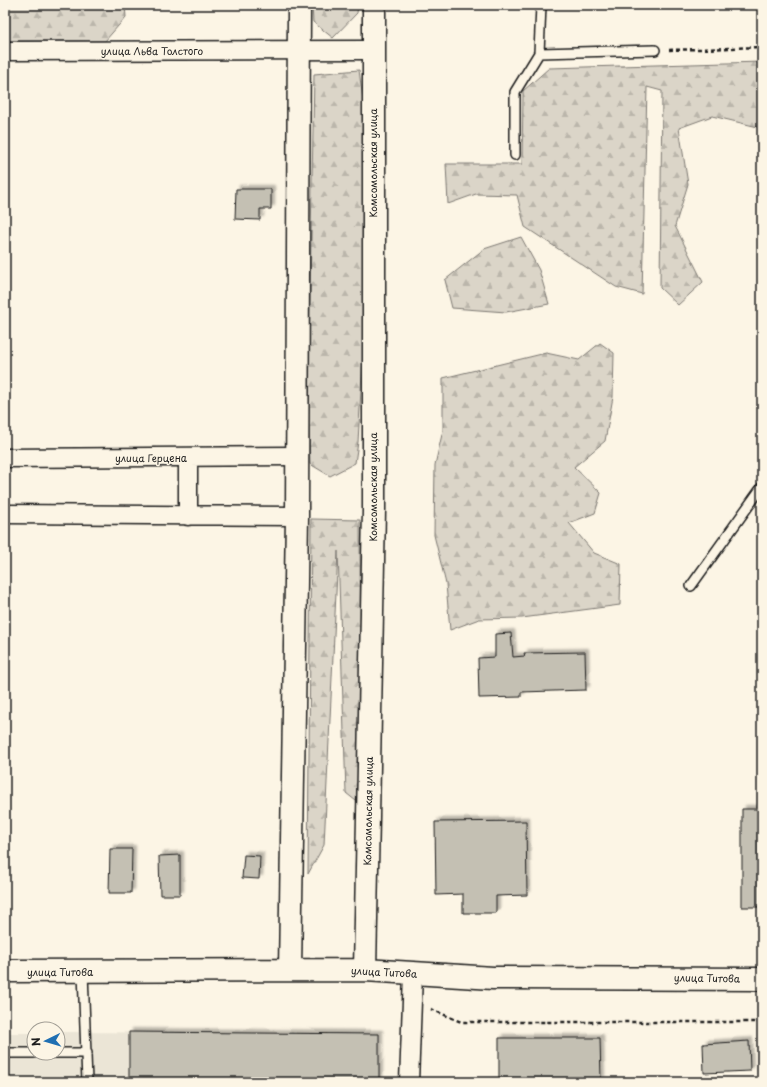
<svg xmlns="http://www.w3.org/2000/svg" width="767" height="1087" viewBox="0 0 767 1087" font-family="'Playpen Sans',sans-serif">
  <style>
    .built { fill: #ebe5d6 }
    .forest { fill: url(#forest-firs); stroke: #7c7872 }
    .building { fill: #c4c0b3; stroke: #1c1c1c; filter: url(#shadow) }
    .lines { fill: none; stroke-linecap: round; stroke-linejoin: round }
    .lane-casing { stroke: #1c1c1c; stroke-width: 12 }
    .street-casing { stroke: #1c1c1c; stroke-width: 21 }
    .secondary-casing { stroke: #1c1c1c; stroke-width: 25 }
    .path { stroke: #1c1c1c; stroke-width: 2.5; stroke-dasharray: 4 3; stroke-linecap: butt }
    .lane { stroke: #fcf5e5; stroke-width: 9 }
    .street { stroke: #fcf5e5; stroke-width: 18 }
    .secondary { stroke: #fcf5e5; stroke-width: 22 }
    .labels { text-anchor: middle; stroke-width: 3; stroke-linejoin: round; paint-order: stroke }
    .street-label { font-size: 10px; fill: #1c1c1c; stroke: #fcf5e5 }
  </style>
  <defs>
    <pattern id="forest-firs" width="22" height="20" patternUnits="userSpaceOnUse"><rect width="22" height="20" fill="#dbd5c8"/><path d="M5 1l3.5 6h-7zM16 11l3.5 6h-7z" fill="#bbb6ab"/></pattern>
    <filter id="shadow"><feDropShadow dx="3.5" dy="-3.5" stdDeviation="1" flood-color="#0004"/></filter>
  </defs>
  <rect width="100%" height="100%" fill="#fcf5e5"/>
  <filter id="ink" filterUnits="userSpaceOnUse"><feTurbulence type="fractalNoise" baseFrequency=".025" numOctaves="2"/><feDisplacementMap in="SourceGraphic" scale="8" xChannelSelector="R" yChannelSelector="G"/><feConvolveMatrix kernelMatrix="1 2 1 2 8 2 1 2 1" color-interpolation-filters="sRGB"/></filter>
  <g filter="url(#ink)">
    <path class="built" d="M58 1032 379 1034V1082H5V1033H34V1053H58Z"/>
    <path class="forest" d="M5 5H125L126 17 105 41H5Z
      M312 5H358L357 13 333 38 313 22Z
      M762 62V128L712 116 679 128 688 184 675 226 703 282 678 305 660 288 662 91 647 87 642 294 616 287 525 227 517 195 476 194 448 204 446 164H522L523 91 549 68Z
      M359 70 364 108 365 320 358 442 355 463 330 476 310 464 308 405 314 74Z
      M521 237 539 270 549 304 506 312 452 308 445 280 484 249Z
      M600 343 614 353 613 397 605 441 574 467 601 493 595 513 569 523 594 553 621 564 620 605 522 618 479 619 450 630 446 584 434 535 435 465 443 430V378L546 353 579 360Z
      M311 519 360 520 361 805 346 793 338 551 324 845 308 874Z"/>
    <path class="building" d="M715 5H762V7L715 8Z
      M236 189H271V209H260V220L235 219Z
      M511 633 513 657 525 656 524 653 585 652 586 690 521 692V697L479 698 478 658 495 657V634Z
      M742 809H762V907H742Z
      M526 821 527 895 496 896V913H463V894L436 895 435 822Z
      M110 849H132L131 893H109Z
      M180 855V895H160L159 856Z
      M244 855 260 856 259 879 242 878Z
      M129 1032 379 1034V1082H129Z
      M499 1038H600L601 1080H499Z
      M749 1041 750 1071 704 1073 703 1044Z"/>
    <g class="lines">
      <defs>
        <path id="lane" d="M539 53 655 50
          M515 155V92L539 53 541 5
          M691 586 762 487
          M83 972 87 1082
          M5 1053H34
          M43 1053H87"/>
        <path id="street" d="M5 51 373 50
          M5 458 297 456
          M188 458V516
          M5 514 297 516
          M409 1082 413 974"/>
        <path id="secondary" d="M290 970 297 516 299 5
          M365 970 374 510V5
          M5 971 365 970 493 978 762 979"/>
      </defs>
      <use href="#lane" class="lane-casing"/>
      <use href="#street" class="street-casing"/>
      <use href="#secondary" class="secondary-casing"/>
      <path class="path" d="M669 50 762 47
        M431 1009 461 1022H762"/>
      <use href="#lane" class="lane"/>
      <use href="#street" class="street"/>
      <use href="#secondary" class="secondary"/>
    </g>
  </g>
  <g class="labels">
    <g class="street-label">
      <text x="152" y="55">улица Льва Толстого</text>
      <text transform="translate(373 163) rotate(-90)" y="4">Комсомольская улица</text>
      <text x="151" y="462">улица Герцена</text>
      <text transform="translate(373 487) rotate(-90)" y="4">Комсомольская улица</text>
      <text transform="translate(368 811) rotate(-89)" y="4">Комсомольская улица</text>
      <text x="60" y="976">улица Титова</text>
      <text transform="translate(384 972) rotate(3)" y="4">улица Титова</text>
      <text transform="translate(707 978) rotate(1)" y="4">улица Титова</text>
    </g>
  </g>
  <rect width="767" height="1087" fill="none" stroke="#fcf5e5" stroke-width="20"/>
  <rect x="10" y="10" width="747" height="1067" fill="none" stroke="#1c1c1c" stroke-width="1.5" filter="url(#ink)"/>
  <g transform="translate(46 1041) rotate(265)"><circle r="19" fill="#fcf5e5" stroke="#a29e95"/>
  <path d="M0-3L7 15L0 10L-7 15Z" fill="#1f6fb2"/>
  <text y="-6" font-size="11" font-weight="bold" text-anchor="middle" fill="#1c1c1c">N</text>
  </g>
</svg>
